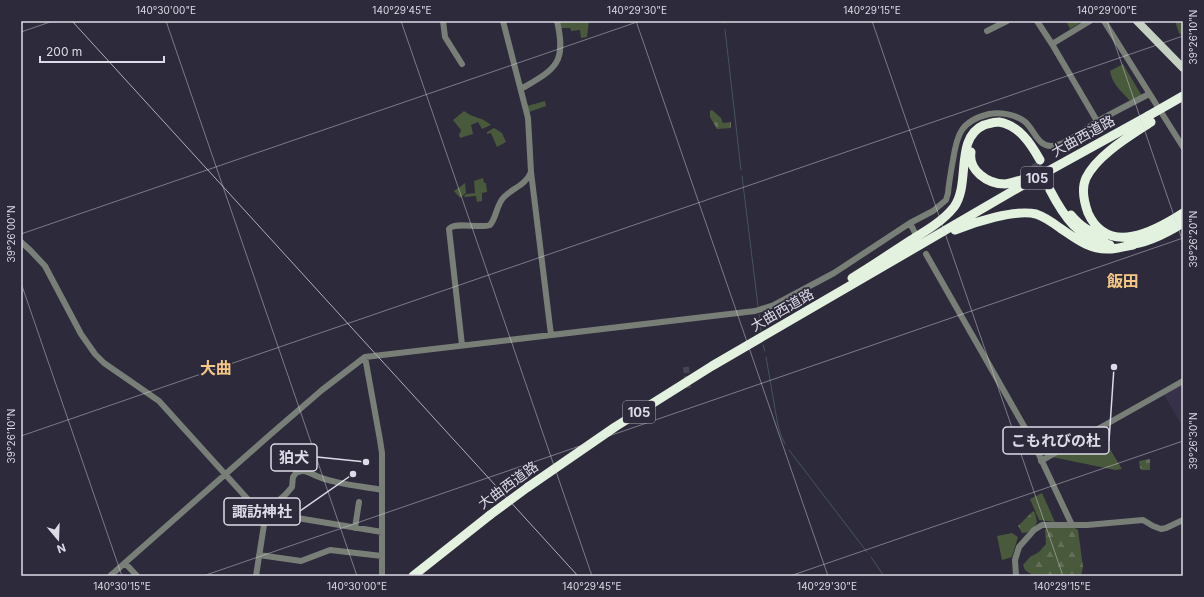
<svg xmlns="http://www.w3.org/2000/svg" width="1204" height="597" viewBox="0 0 1204 597" font-family="Inter,'Noto Sans JP',sans-serif">
  <style>
    .built { fill: #373249 }
    .grass { fill: #49593b }
    .forest { fill: url(#forest-firs) }
    .cemetery { fill: url(#cemetery-stones) }
    .lines { fill: none; stroke-linecap: round; stroke-linejoin: round }
    .stream { stroke: #43555a; stroke-width: 1 }
    .minor-tunnel { stroke: #474555; stroke-width: 6; stroke-dasharray: 6 3; stroke-linecap: butt }
    .highway-tunnel { stroke: #474555; stroke-width: 9; stroke-dasharray: 9 4.5; stroke-linecap: butt }
    .minor { stroke: #787f77; stroke-width: 6 }
    .major { stroke: #c4d1c2; stroke-width: 8 }
    .highway { stroke: #e2f2df; stroke-width: 9 }
    .rail { stroke: #afadba; stroke-width: 1 }
    .highway-bridge { stroke: #e2f2df; stroke-width: 9 }
    .ticks { fill: none; stroke: #dddbe7; stroke-width: 1; stroke-opacity: 0.45 }
    .labels { text-anchor: middle; stroke-width: 3.5; stroke-linejoin: round; paint-order: stroke }
    .shield { fill: #2d2a3b; stroke: #a8a6b3; stroke-width: 1 }
    .shield-label { font-size: 13px; font-weight: bold; fill: #dddbe7 }
    .street-label { font-size: 14px; fill: #dddbe7; stroke: #2d2a3b }
    .quarter-label { font-size: 16px; font-weight: bold; fill: #f5c784; stroke: #2d2a3b }
    .leader { fill: none; stroke: #dddbe7; stroke-width: 1.5 }
    .callout-dot { fill: #dddbe7; stroke: #2d2a3b; stroke-width: 1.5 }
    .callout { fill: #2d2a3b; stroke: #dddbe7; stroke-width: 1.5 }
    .callout-label { font-size: 15px; text-anchor: middle; font-weight: bold; fill: #dddbe7 }
    .neatline { fill: none; stroke: #dddbe7; stroke-width: 1.5 }
    .ticks-label { font-size: 10px; text-anchor: middle; fill: #dddbe7 }
  </style>
  <defs>
    <pattern id="forest-firs" width="22" height="20" patternUnits="userSpaceOnUse"><rect width="22" height="20" fill="#49593b"/><path d="M5 1l3.5 6h-7zM16 11l3.5 6h-7z" fill="#637057"/></pattern>
    <pattern id="cemetery-stones" width="16" height="16" patternUnits="userSpaceOnUse"><rect width="16" height="16" fill="#49593b"/><path d="M2 7V4a2 2 0 0 1 4 0v3zM10 15v-3a2 2 0 0 1 4 0v3z" fill="#637057"/></pattern>
  </defs>
  <rect width="100%" height="100%" fill="#2d2a3b"/>
  <path class="built" d="M1183 382V427L1163 393Z"/>
  <path class="grass" d="M559 21H589L587 37 581 38 580 30 571 31 570 28H561Z
    M1066 21H1079L1080 23 1070 29Z
    M1175 21H1183V37L1179 33Z
    M1123 64 1142 96 1131 102C1122 92 1112 84 1110 71Z
    M545 101 546 106 529 112 527 106Z
    M464 111C474 119 481 116 491 125L482 129 478 122 471 125 473 134 460 138 459 135 461 130 453 120Z
    M494 128 502 133 506 142 497 147 491 133 487 134V132Z
    M483 178 484 183H486L487 192 482 193V201L477 202 476 196 465 197 464 196 466 194 475 193 474 181Z
    M465 183 466 193 460 198 454 191Z
    M1099 431 1122 469 1115 470 1052 457Z
    M1037 445 1050 451 1051 452 1045 456 1039 454Z
    M1042 493 1055 522 1039 520 1030 499Z
    M1012 533 1018 537 1012 557 1002 560 997 536Z"/>
  <path class="forest" d="M1033 511 1035 513 1037 522C1034 528 1029 533 1022 533L1018 526Z
    M1055 527 1075 528 1078 530 1083 567 1081 576H1034L1025 570 1023 565 1030 557 1039 552 1046 544 1045 530 1046 528Z"/>
  <path class="cemetery" d="M712 110 721 118 723 123 731 122V128L717 129 710 117V111Z
    M1150 459V470H1142L1140 468 1139 461Z"/>
  <g class="lines">
    <path class="stream" d="M724 21V23
      M725 29 741 170
      M742 176 758 306
      M759 314 761 331
      M763 345 765 351
      M766 357 778 426 781 435 785 444
      M789 450 867 552
      M871 557 884 576"/>
    <path class="minor-tunnel" d="M686 367 688 388"/>
    <path class="highway-tunnel" d="M1035 163 1050 190"/>
    <path class="minor" d="M443 21 445 37 462 64
      M503 21 528 118 531 172 551 335
      M1037 21 1052 44 1097 121
      M1104 21 1183 147
      M987 31 1007 21
      M1052 44 1090 21
      M521 89C555 69 567 64 557 21
      M910 223 915 233
      M21 242 30 250 45 266 81 334 95 354 104 363 159 401 253 505 262 511 273 514 382 532
      M926 254 1033 442 1072 525
      M462 345 449 229C455 221 479 229 490 225 497 217 496 205 504 197 513 188 526 185 531 172
      M365 357 380 440 382 453V576
      M1041 461 1183 381
      M355 528 359 502
      M259 555 301 561 330 550 382 556
      M125 563 137 576
      M110 576 271 434 322 390 365 357 755 311 774 305 834 273 910 223 933 211 946 200 948 193C949 182 951 171 953 160 957 134 961 121 989 114 1000 112 1014 114 1024 121 1034 128 1037 147 1052 146 1069 144 1084 129 1098 121 1114 112 1132 103 1149 94
      M256 576 266 512 286 494 292 487 293 477 296 473C305 468 311 474 319 477 339 485 362 486 382 490
      M1016 576 1015 560 1019 547 1034 530 1042 525H1087L1143 520 1153 526 1161 529 1166 528 1183 520"/>
    <path class="major" d="M1137 21 1183 68"/>
    <path class="highway" d="M1151 122C1130 136 1097 155 1086 178 1081 189 1084 202 1088 213 1108 257 1155 231 1183 213
      M971 152C968 170 987 184 1005 184 1014 183 1023 179 1032 176
      M1050 190C1064 217 1079 239 1110 245
      M1071 215C1080 226 1092 234 1106 236
      M955 230C975 222 1015 209 1036 214 1045 217 1052 222 1060 228 1075 238 1089 250 1109 249 1117 249 1125 246 1133 245
      M1127 245C1146 244 1167 233 1183 223
      M852 278C872 266 891 253 911 240 926 231 943 221 954 207 971 184 954 138 984 125 988 124 994 122 999 122 1019 125 1031 144 1040 160
      M528 487 615 427 712 366 1023 185 1148 116
      M413 576 490 515"/>
    <path class="rail" d="M72 21 578 576"/>
    <path class="highway-bridge" d="M1148 116 1183 96
      M490 515 528 487"/>
  </g>
  <path class="ticks" d="M166 21 357 576M401 21 592 576M636 21 828 576M872 21 1063 576M1107 21 1183 242M21 32 53 21M21 234 640 21M21 283 122 576M21 436 1183 36M203 576 1183 238M790 576 1183 441"/>
  <g class="labels">
    <g class="shield">
      <rect x="1021" y="167" width="32" height="22" rx="3"/>
      <rect x="623" y="401" width="32" height="22" rx="3"/>
    </g>
    <g class="shield-label">
      <text x="1037" y="183">105</text>
      <text x="639" y="417">105</text>
    </g>
    <g class="street-label">
      <text transform="translate(1083 136) rotate(-29)" y="5">大曲西道路</text>
      <text transform="translate(782 310) rotate(-30)" y="5">大曲西道路</text>
      <text transform="translate(508 485) rotate(-36)" y="5">大曲西道路</text>
    </g>
    <g class="quarter-label">
      <text x="1123" y="287">飯田</text>
      <text x="216" y="374">大曲</text>
    </g>
  </g>
  <path class="leader" d="M1114 367L1109 441M366 462L317 457M353 474L300 511"/>
  <g class="callout-dot">
    <circle cx="1114" cy="367" r="4"/>
    <circle cx="366" cy="462" r="4"/>
    <circle cx="353" cy="474" r="4"/>
  </g>
  <g class="callout">
    <rect x="1003" y="427" width="106" height="27" rx="4"/>
    <rect x="271" y="444" width="46" height="27" rx="4"/>
    <rect x="224" y="498" width="76" height="27" rx="4"/>
  </g>
  <g class="callout-label">
    <text x="1056" y="446">こもれびの杜</text>
    <text x="294" y="463">狛犬</text>
    <text x="262" y="517">諏訪神社</text>
  </g>
  <rect width="1204" height="597" fill="none" stroke="#2d2a3b" stroke-width="44"/>
  <g transform="translate(58 539) rotate(161)" stroke="#2d2a3b" stroke-width="3" paint-order="stroke">
  <path d="M0-3L7 15L0 10L-7 15Z" fill="#dddbe7"/>
  <text y="-6" font-size="11" font-weight="bold" text-anchor="middle" fill="#dddbe7">N</text>
  </g>
  <path d="M40 56v6h124v-6" fill="none" stroke="#dddbe7" stroke-width="2"/>
  <text x="46" y="56" font-size="12" fill="#dddbe7" stroke="#2d2a3b" stroke-width="3" paint-order="stroke">200 m</text>
  <rect x="22" y="22" width="1160" height="553" class="neatline"/>
  <g class="ticks-label">
    <text x="166" y="14">140°30'00"E</text>
    <text x="402" y="14">140°29'45"E</text>
    <text x="637" y="14">140°29'30"E</text>
    <text x="872" y="14">140°29'15"E</text>
    <text x="1107" y="14">140°29'00"E</text>
    <text transform="translate(1193 37) rotate(-90)" y="4">39°26'10"N</text>
    <text transform="translate(11 234) rotate(-90)" y="4">39°26'00"N</text>
    <text transform="translate(1193 239) rotate(-90)" y="4">39°26'20"N</text>
    <text transform="translate(11 436) rotate(-90)" y="4">39°26'10"N</text>
    <text transform="translate(1193 441) rotate(-90)" y="4">39°26'30"N</text>
    <text x="122" y="590">140°30'15"E</text>
    <text x="357" y="590">140°30'00"E</text>
    <text x="592" y="590">140°29'45"E</text>
    <text x="827" y="590">140°29'30"E</text>
    <text x="1062" y="590">140°29'15"E</text>
  </g>
</svg>
